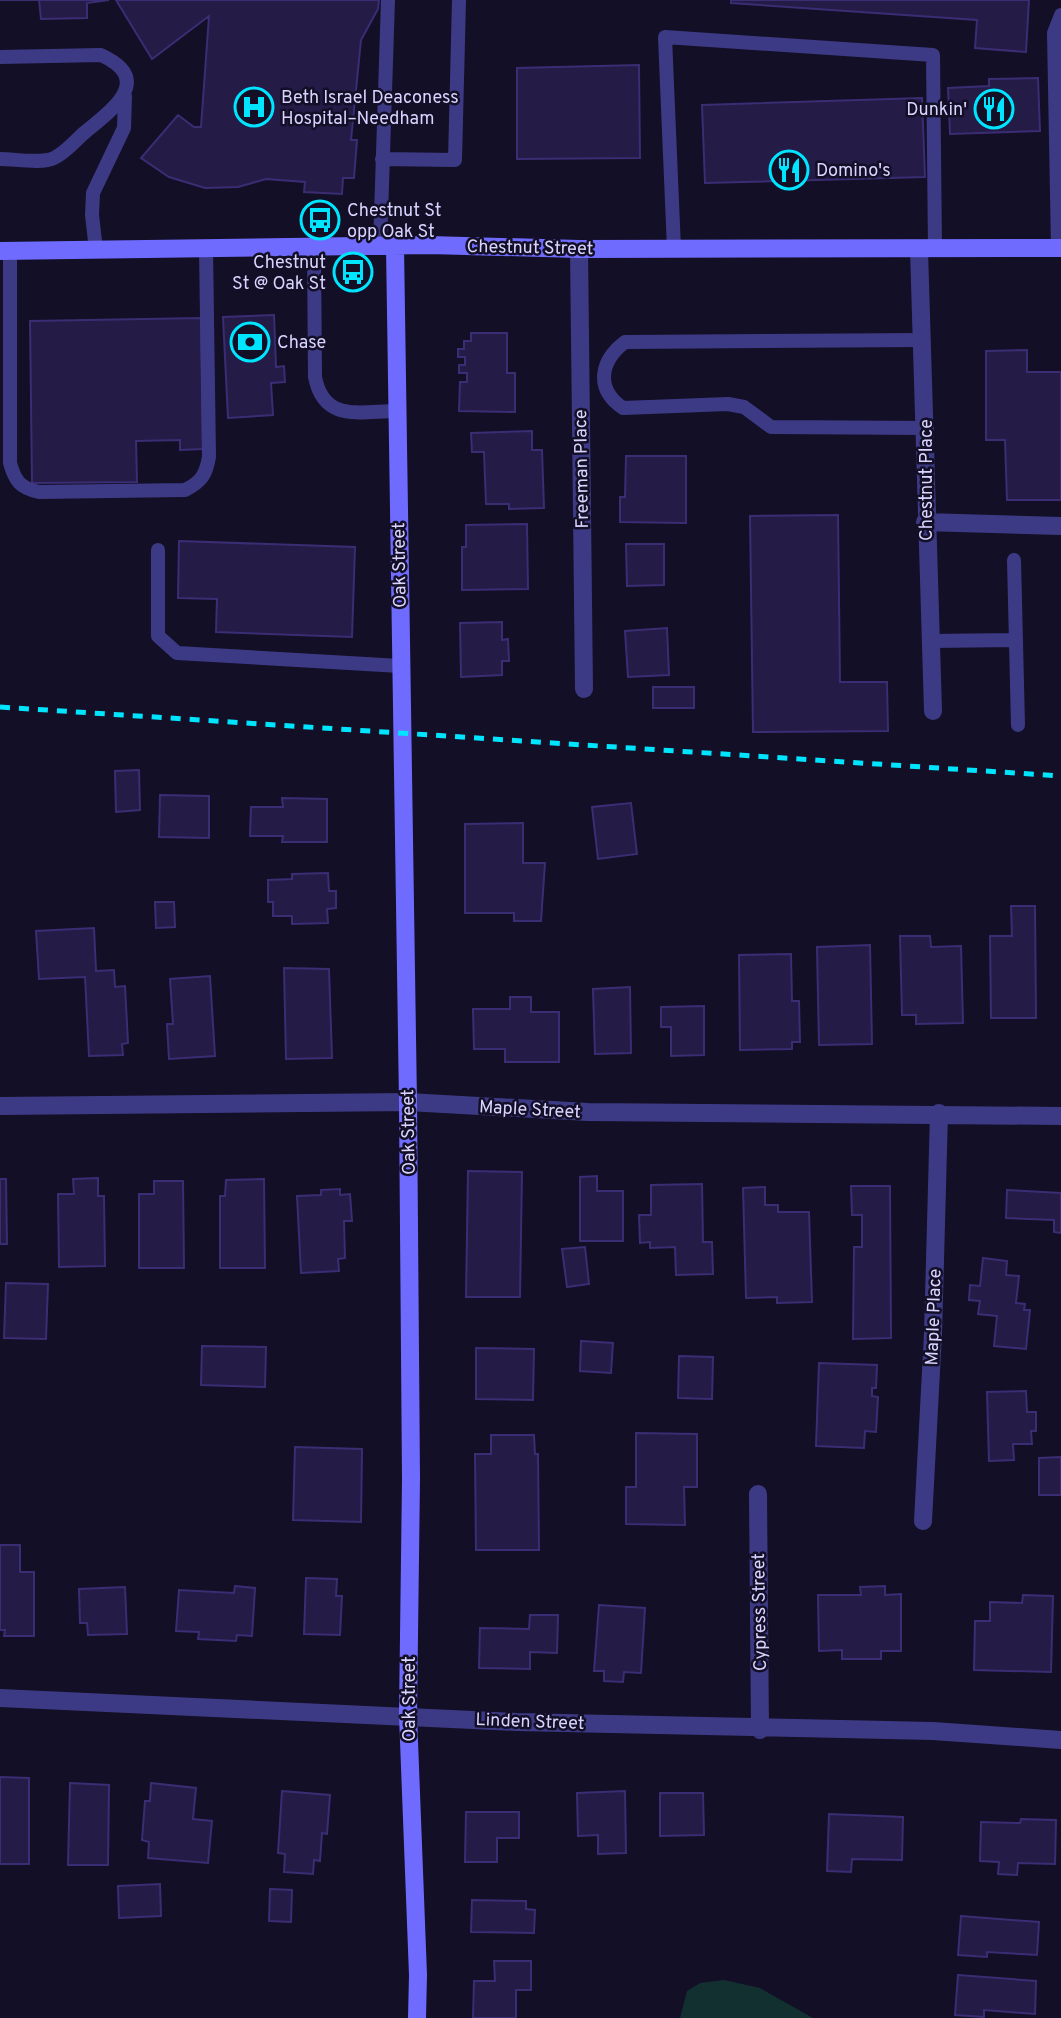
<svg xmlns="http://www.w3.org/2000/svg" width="1061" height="2018" viewBox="0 0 1061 2018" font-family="Overpass,sans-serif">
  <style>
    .green { fill: #12302f }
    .building { fill: #241b47; stroke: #3b2d73; stroke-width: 2 }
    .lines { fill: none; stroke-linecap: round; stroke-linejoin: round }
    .lane { stroke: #3d3a85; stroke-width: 14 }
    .street { stroke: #3d3a85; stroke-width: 18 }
    .secondary { stroke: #6f6bff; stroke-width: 18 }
    .rail { stroke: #00e5ff; stroke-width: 5; stroke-dasharray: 10 9; stroke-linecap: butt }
    .labels { text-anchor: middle; stroke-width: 5; stroke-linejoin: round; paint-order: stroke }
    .poi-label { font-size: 18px; fill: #d9d4ff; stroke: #130f26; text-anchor: start }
    .street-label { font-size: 18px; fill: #d9d4ff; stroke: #130f26 }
  </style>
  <rect width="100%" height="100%" fill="#130f26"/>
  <path class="green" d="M724 1980 760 1988 813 2018H680L687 1991 700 1983Z"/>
  <path class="building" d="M0 0H109L87 3V18L41 19 39 0Z
    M116 0H379L378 9 361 40 351 140H357L354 178H343L342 194 304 192 305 182 266 179 238 187 205 188 169 177 141 158 178 115 194 127H201L209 16 152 59Z
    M731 0H1029L1026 52 975 48 977 20 731 3Z
    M639 65 640 158 517 159V68Z
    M1038 78 1040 131 950 134 948 88 989 86V79Z
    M922 98 925 177 705 183 702 105Z
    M274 315 276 367 284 366 285 382 271 383 273 415 228 418 223 317Z
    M201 318 203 449 180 450V440L136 441 137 482 32 483 30 321Z
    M471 333H507V373H515V412L459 411 460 382H467V373H459V365H465V357H458V349H464V341H471Z
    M1027 350V372H1061V500H1007L1005 440H986V351Z
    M532 431V450H542L544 508 509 509V504H486L484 452H472L471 433Z
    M626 456H686V523L620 522V497H625Z
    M838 515 840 682H887L888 731 753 732 750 516Z
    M527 524 528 589 462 590V547H466V525Z
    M179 541 355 547 352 637 216 632 217 599 178 598Z
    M626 544H664V585L627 586Z
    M502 622V640L508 639 509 661H502V675L461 677 460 623Z
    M667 628 669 675 628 677 625 631Z
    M653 687H694V708H653Z
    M139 770 140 810 116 812 115 771Z
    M160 795 209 796V838L159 837Z
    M282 798 327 799V842H282L283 836H250L251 807H283Z
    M631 803 637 854 598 859 592 807Z
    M523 823V863H545L541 921H514V913H465V824Z
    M328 873 329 891H336V908L327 909 328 923 292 924V916H273V902H268V880L292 879V874Z
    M155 902H174L175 927 156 928Z
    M1011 906H1035L1036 1018H991L990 936H1012Z
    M94 928 96 971 114 970 115 987 125 986 128 1043 122 1044 123 1055 89 1056 85 977 39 979 36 931Z
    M900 936H930L931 947 961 946 963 1023 916 1024V1015H902Z
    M870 945 872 1044 819 1045 817 947Z
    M791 954 792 1001H799L800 1042H792V1049L740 1050 739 955Z
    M284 968 329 969 332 1058 286 1059Z
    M210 976 215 1056 169 1059 167 1024H173L170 979Z
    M630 987 631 1053 595 1054 593 989Z
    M510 997H531V1012H559V1062H505V1049H474L473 1009H510Z
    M704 1006V1055L671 1056V1027H661V1007Z
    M468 1171 522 1172 520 1297H466Z
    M597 1176V1191H623V1241H580V1177Z
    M98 1178V1196H104L105 1266 59 1267 58 1194H74L73 1179Z
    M0 1179H6L7 1244H0Z
    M264 1179 265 1268H220V1196H225L226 1180Z
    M154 1181H183L184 1268H139V1194H154Z
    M702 1184 703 1242H712L713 1274 676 1275 675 1247 650 1248V1242L640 1243 639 1215H651V1185Z
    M851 1186H890L891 1338 853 1339 854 1247H862V1215H852Z
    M765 1187V1205H778V1212H809L812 1302 777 1303V1297L746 1298 743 1188Z
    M340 1189V1195L350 1194 352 1221H344L345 1258 338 1259 339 1271 301 1273 297 1196 321 1195V1190Z
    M1007 1190 1061 1193V1233L1054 1232V1220L1006 1218Z
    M585 1247 589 1284 567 1287 562 1249Z
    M983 1258 1007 1261 1006 1275 1019 1276 1016 1303 1025 1304 1024 1310H1030L1026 1349 994 1346 997 1316 978 1314 980 1301 969 1300 970 1285 980 1286Z
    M6 1283 48 1284 46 1339 4 1338Z
    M581 1341 613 1343 611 1373 580 1371Z
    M202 1346 266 1347 265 1387 201 1385Z
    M476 1348 534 1349 533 1400 476 1399Z
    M679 1356 713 1357 712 1399 678 1398Z
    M819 1363 877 1365 876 1388H872V1396L878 1397 876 1432 865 1431 864 1448 816 1446Z
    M1026 1391 1027 1412H1036V1431H1031L1032 1444H1013L1014 1460 989 1461 987 1392Z
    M636 1433 697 1434V1487H684L685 1525 626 1524V1487H636Z
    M491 1435H534L535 1454H538L539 1550H476L475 1454H491Z
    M295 1447 362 1449 361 1522 293 1520Z
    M1061 1457V1495H1039V1458Z
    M0 1545H20V1572H34V1636H4L5 1630H0Z
    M306 1578 337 1579 336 1596H342L340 1635 304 1634Z
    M235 1586 255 1588 252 1636 237 1635 236 1641 198 1639 199 1632 176 1631 179 1590 234 1593Z
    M885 1586V1595L901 1594V1651H881V1659H842V1650L819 1651 818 1595H861L860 1587Z
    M125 1587 127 1634 88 1635 87 1623H80L79 1589Z
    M1023 1595 1053 1596 1051 1672 974 1670 975 1621H990V1602L1022 1603Z
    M599 1605 645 1608 641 1673 624 1672 623 1682 604 1681V1671H594Z
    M530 1615H558L557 1653 530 1652V1669L479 1668 480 1628 529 1629Z
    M0 1777 29 1778V1864H0Z
    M70 1783 109 1785 108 1865H68Z
    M151 1783 196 1788 193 1819 212 1821 208 1863 148 1858 149 1842 142 1840 145 1801H150Z
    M282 1791 330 1795 327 1834 322 1833 320 1861 314 1860 313 1874 284 1872 285 1854 278 1853Z
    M625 1791 626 1853 598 1854V1835L578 1836 577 1793Z
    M660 1793H703L704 1835 660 1836Z
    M466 1812H519V1838H497V1862H465Z
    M829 1814 903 1817 902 1860 852 1859 851 1872 827 1871Z
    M1021 1819 1056 1820 1055 1864 1018 1863 1017 1875 998 1874 999 1862 980 1861 981 1822 1020 1823Z
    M160 1884 161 1916 119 1918 118 1886Z
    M270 1889 292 1890 291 1922 269 1921Z
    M472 1900 526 1901V1909L535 1910 534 1933 471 1932Z
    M961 1916 1039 1922 1037 1955 987 1952V1957L958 1955Z
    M494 1961H531V1990H516V2018H473L474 1981H495Z
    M958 1975 1036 1981 1035 2014 984 2010V2017L955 2015Z"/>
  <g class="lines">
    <path class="lane" d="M0 57 101 55C155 80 112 110 84 133 75 141 65 153 54 158 42 164 15 159 0 159
      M382 159 455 160 459 0
      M380 246 388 0
      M314 247 315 377C324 423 360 411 397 411
      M1058 248 1054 33 1061 15
      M674 249 665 37 933 55 935 250
      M96 250 92 215 93 193 124 128 125 96
      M10 251V463C15 481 20 488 39 492L185 490C201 482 206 475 209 457L206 248
      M923 340 625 342C600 361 595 389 623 408L728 404 744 407 771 427 927 428
      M158 550V636L177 653 400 666
      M1014 560 1018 725
      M930 641 1016 640"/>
    <path class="street" d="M579 249 584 689
      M919 250 933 711
      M925 522 1061 526
      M0 1106 408 1102 588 1112 1061 1116
      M758 1494 760 1730
      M923 1521 933 1334 939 1113
      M0 1698 517 1722 933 1731 1061 1740"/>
    <path class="secondary" d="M395 246 408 1102 411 1479 408 1715 418 1975 417 2018
      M0 251 429 245 579 249 1061 248"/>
    <path class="rail" d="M0 707 1061 776"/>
  </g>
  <defs>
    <symbol id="hospital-ring" viewBox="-11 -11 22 22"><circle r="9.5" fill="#130f26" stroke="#00e5ff" stroke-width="1.5"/><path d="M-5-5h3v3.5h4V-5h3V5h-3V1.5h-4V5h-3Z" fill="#00e5ff"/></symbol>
    <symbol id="restaurant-ring" viewBox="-11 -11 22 22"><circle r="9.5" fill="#130f26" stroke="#00e5ff" stroke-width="1.5"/><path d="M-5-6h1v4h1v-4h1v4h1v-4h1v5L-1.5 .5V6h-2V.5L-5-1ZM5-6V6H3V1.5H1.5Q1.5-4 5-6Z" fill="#00e5ff"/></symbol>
    <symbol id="bus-ring" viewBox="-11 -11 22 22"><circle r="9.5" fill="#130f26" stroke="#00e5ff" stroke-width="1.5"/><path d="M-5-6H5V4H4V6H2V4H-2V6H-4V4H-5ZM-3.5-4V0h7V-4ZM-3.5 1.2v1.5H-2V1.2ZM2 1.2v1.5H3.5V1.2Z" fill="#00e5ff"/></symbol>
    <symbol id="bank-ring" viewBox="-11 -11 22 22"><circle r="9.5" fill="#130f26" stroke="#00e5ff" stroke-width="1.5"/><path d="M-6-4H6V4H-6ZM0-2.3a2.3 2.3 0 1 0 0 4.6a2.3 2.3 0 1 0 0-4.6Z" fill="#00e5ff"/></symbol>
  </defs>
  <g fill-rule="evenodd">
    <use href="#hospital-ring" x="232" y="85" width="44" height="44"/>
    <use href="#restaurant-ring" x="972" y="87" width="44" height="44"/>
    <use href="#restaurant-ring" x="767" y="148" width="44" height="44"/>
    <use href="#bus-ring" x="298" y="198" width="44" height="44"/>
    <use href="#bus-ring" x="331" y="250" width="44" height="44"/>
    <use href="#bank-ring" x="228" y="320" width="44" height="44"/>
  </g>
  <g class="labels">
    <g class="poi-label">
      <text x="281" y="103">Beth Israel Deaconess<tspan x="281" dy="21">Hospital–Needham</tspan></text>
      <text x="967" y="115" text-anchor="end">Dunkin'</text>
      <text x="816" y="176">Domino's</text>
      <text x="347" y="216">Chestnut St<tspan x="347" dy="21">opp Oak St</tspan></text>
      <text x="326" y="268" text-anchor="end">Chestnut<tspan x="326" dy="21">St @ Oak St</tspan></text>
      <text x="277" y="348">Chase</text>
    </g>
    <g class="street-label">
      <text transform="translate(530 247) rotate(1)" y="6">Chestnut Street</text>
      <text transform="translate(581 469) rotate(-91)" y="6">Freeman Place</text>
      <text transform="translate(926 480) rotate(-90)" y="6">Chestnut Place</text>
      <text transform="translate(399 565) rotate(-91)" y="6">Oak Street</text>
      <text transform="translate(530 1109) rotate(3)" y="6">Maple Street</text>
      <text transform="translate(408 1132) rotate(-91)" y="6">Oak Street</text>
      <text transform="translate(933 1317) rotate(-88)" y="6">Maple Place</text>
      <text transform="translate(759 1612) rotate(-91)" y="6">Cypress Street</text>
      <text transform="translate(409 1699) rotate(-90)" y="6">Oak Street</text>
      <text transform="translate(530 1721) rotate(2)" y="6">Linden Street</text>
    </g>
  </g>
</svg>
